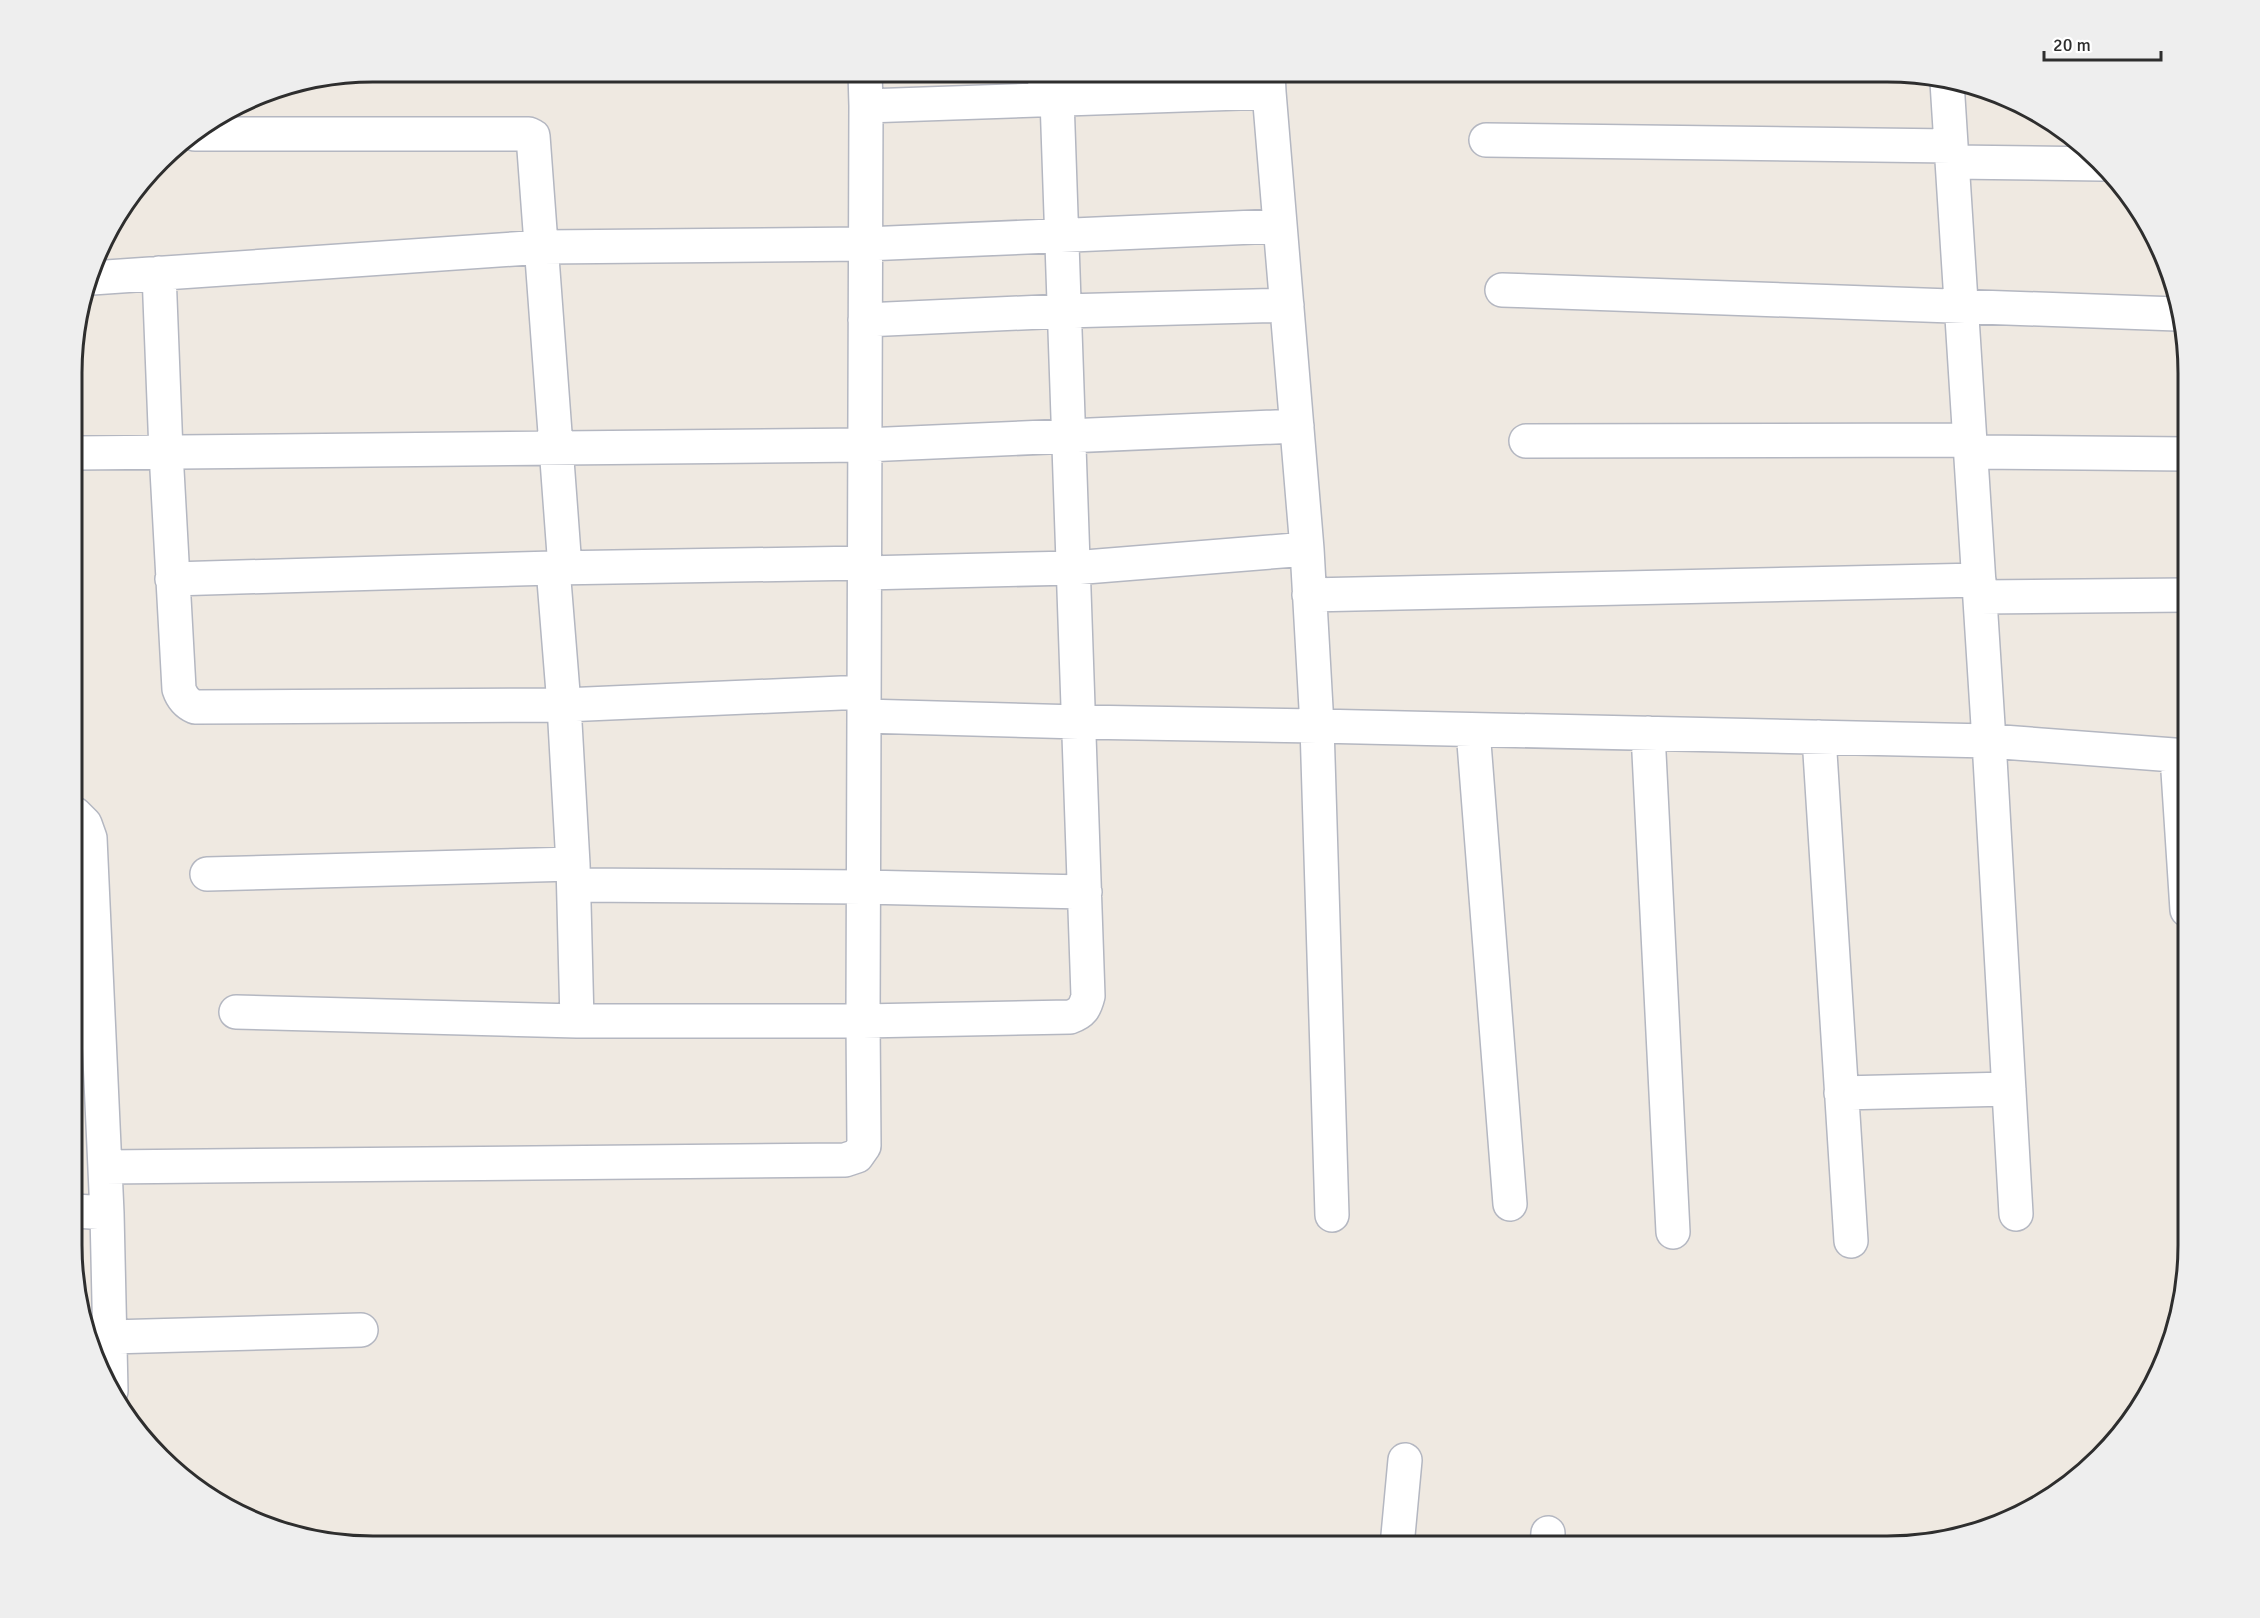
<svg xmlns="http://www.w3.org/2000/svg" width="2260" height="1618" viewBox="0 0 2260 1618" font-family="Signika,sans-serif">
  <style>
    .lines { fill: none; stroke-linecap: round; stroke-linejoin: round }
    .minor-casing { stroke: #b4b7c1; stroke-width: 36 }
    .minor { stroke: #fff; stroke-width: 33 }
    .rim { fill: none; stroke: #2e2e2e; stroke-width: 3 }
  </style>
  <rect width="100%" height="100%" fill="#efe9e1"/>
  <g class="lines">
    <defs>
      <path id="minor" d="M865 72 866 106 1269 92 1268 72
        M1044 72 1046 100
        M1269 92 1307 549 1317 726 1989 741 1947 82
        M195 134H529L533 136 565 568
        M1486 140 1951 146
        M1952 162 2102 164
        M159 273 166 452 179 689C182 698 186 703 195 707L564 705 864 692
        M92 278 543 247 866 244 1280 226
        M1502 290 2177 314
        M865 320 1064 311 1287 305
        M1526 441 1970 440
        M1971 452 2187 454
        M75 453 865 445 1297 426
        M553 568 564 705 573 864 577 1021
        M865 573 1073 568 1307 549
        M172 579 553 568 865 563
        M1309 595 1979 580
        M1980 597 2187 595
        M864 716 1079 722 1317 726 1332 1215
        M1473 730 1510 1204
        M1648 733 1673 1232
        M1819 737 1851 1241
        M2177 756 2187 910
        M75 814 85 824 90 838 107 1213 111 1391
        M207 874 573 864
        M574 885 863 887 1085 892
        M236 1012 577 1021H863L1070 1017C1082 1013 1085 1008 1088 996L1057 99
        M1841 1093 2009 1089
        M105 1167 845 1160 857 1156 864 1146 863 1021 866 106
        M75 1211 107 1213
        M2016 1214 1989 741 2187 756
        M110 1337 361 1330
        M1397 1546 1405 1460
        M1547 1546 1548 1533"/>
    </defs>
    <use href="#minor" class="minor-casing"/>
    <use href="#minor" class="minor"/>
  </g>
  <path d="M0 0H2260V1618H0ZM373 82H1887A291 291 0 0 1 2178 373V1245A291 291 0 0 1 1887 1536H373A291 291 0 0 1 82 1245V373A291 291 0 0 1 373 82Z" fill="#eee" fill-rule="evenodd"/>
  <path class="rim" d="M373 82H1887A291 291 0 0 1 2178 373V1245A291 291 0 0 1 1887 1536H373A291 291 0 0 1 82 1245V373A291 291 0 0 1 373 82Z"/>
  <path d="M2044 51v9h117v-9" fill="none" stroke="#2e2e2e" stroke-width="3"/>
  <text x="2053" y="51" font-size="18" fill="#2e2e2e" stroke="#ffffff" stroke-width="4.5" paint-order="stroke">20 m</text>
</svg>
